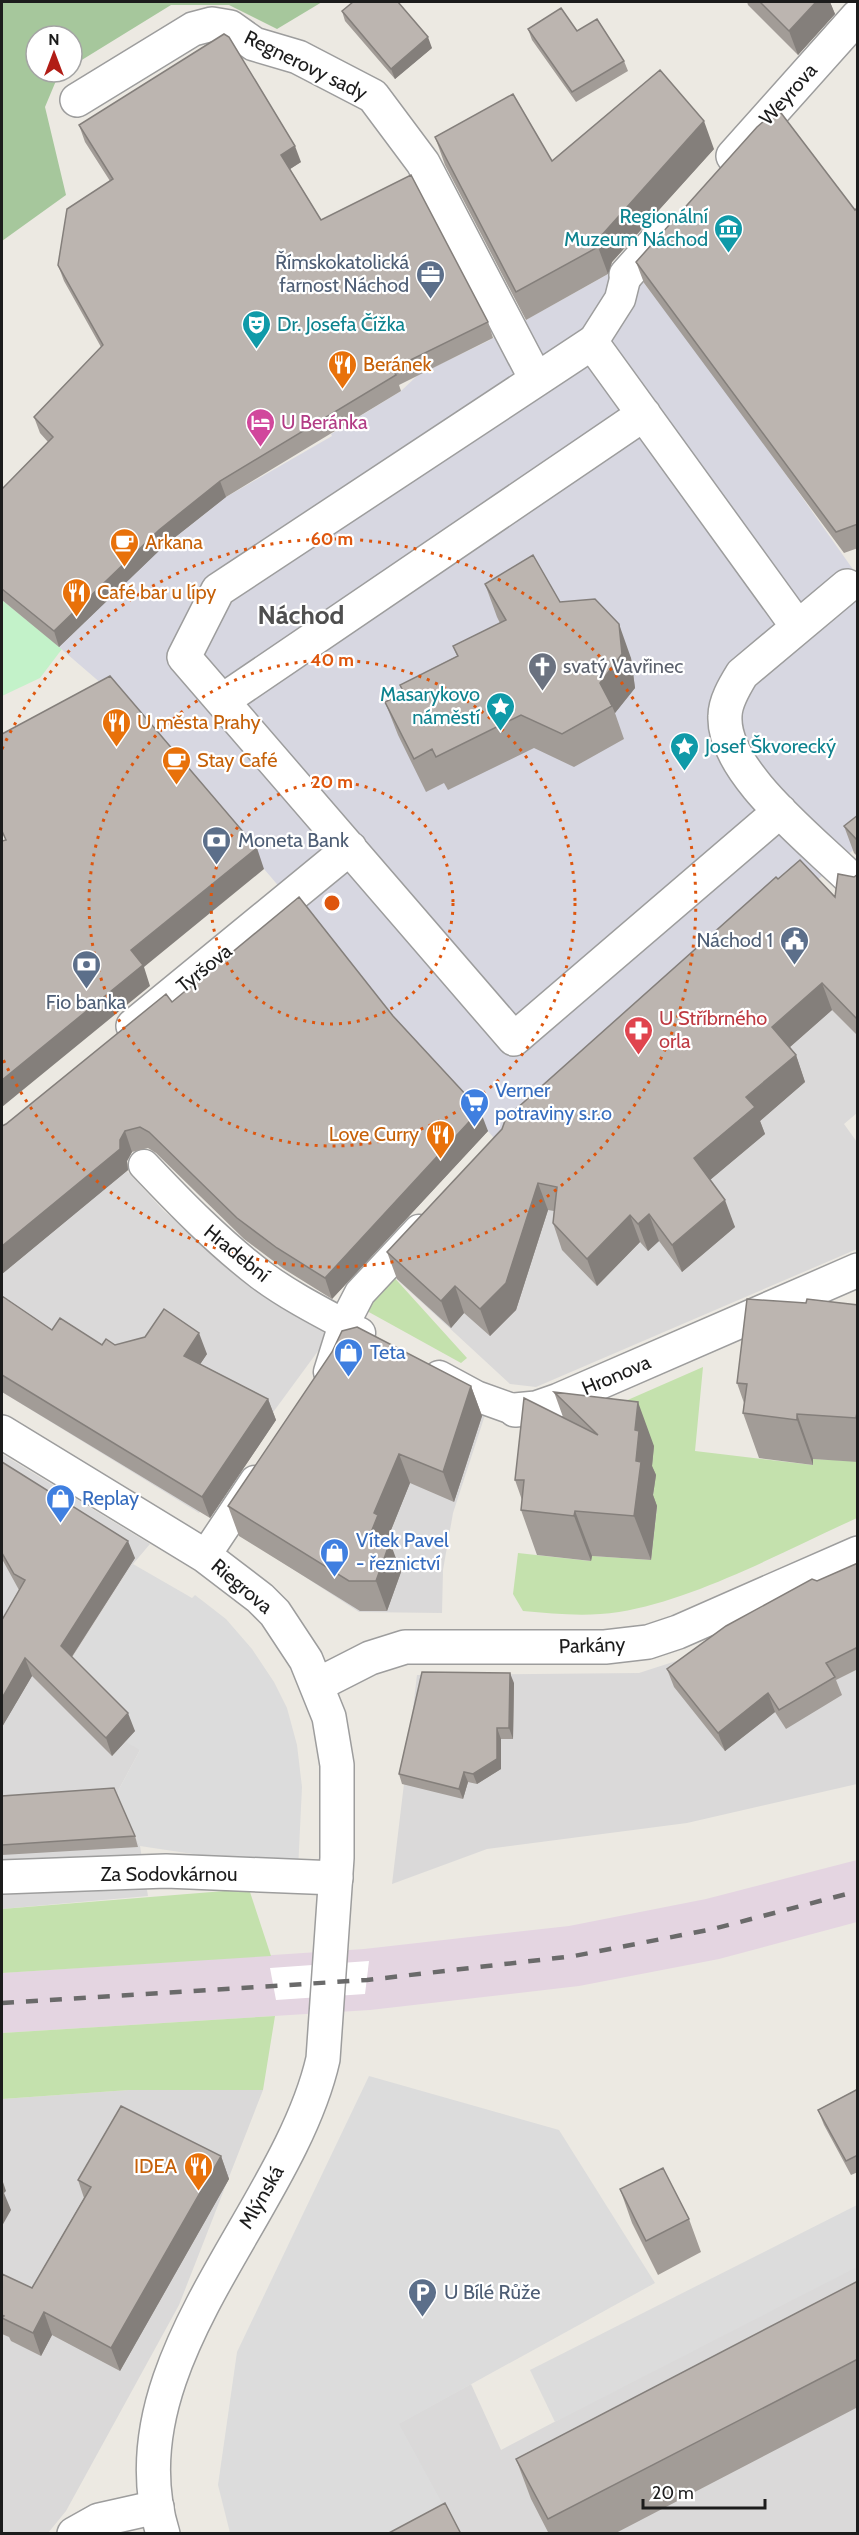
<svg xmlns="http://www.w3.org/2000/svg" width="859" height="2535" viewBox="0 0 859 2535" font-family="Cabin,sans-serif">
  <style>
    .residential { fill: #dad9d9 }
    .industrial { fill: #e4d5e1 }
    .grass { fill: #c4e1ad }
    .forest { fill: #a6c79c }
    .park { fill: #c3f2c9 }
    .parking { fill: #dcdcdc }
    .plaza { fill: #d7d7e1 }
    .pier { fill: #fff }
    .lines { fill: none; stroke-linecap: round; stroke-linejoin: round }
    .pedestrian-casing { stroke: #9d9d9d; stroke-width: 33 }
    .minor-casing { stroke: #9d9d9d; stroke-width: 36 }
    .tertiary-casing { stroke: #9d9d9d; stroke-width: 36 }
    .pedestrian { stroke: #fff; stroke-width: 30 }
    .minor { stroke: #fff; stroke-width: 33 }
    .tertiary { stroke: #fff; stroke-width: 33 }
    .rail { stroke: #6a6a6a; stroke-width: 4.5; stroke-dasharray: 12 12; stroke-linecap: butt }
    .wall { fill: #a29c97 }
    .shaded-wall { fill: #847f7b }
    .building { fill: #bcb5b0; stroke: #847f7b; stroke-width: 1.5 }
    .ring { fill: none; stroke: #de560d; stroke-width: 3; stroke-dasharray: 3 6 }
    .labels { text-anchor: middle; stroke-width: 4.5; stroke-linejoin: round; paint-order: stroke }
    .street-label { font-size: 20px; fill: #1c1c1c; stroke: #fff }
    .culture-label { font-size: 20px; fill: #0d838f; stroke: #fff; text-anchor: end }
    .service-label { font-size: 20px; fill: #4e5e75; stroke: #fff; text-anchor: end }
    .food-label { font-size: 20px; fill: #c56008; stroke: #fff; text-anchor: start }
    .hotel-label { font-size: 20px; fill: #b23c85; stroke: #fff; text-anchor: start }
    .worship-label { font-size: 20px; fill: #5b616d; stroke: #fff; text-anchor: start }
    .health-label { font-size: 20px; fill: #be3a42; stroke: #fff; text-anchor: start }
    .shop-label { font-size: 20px; fill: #366cbe; stroke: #fff; text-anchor: start }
    .district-label { font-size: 26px; font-weight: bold; fill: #4f4f4f; stroke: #fff }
    .centre { fill: #de560d; stroke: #fff; stroke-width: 3 }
    .ring-label { font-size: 18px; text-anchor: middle; font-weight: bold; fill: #de560d; stroke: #fff; stroke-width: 4.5; stroke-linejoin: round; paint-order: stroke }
  </style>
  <rect width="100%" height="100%" fill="#ece9e2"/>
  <path class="residential" d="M857 936V1113L844 1124 857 1142V1249L536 1387 510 1384 391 1274Z
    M127 1171 164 1211 272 1300 332 1332 199 1513 2 1392V1176Z
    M331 1401 486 1412 453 1513 443 1570 442 1613 359 1612 234 1531Z
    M2 1454 150 1544 133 1564 69 1664 135 1731 140 1750 118 1791 119 1799 140 1846 148 1896 2 1909Z
    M857 1584V1784L687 1823 487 1849 392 1884 417 1675 639 1673 707 1651Z
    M129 2090H263L179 2305 66 2511 48 2533 2 2534V2099Z
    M857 2263V2533H420L398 2424 471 2384 501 2450Z"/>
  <path class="industrial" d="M857 1860V1922L719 1959 579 1986 370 2010 2 2033V1973L364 1949 569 1926 706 1899Z"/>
  <path class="grass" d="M391 1274 467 1358 461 1363 367 1311V1306Z
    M703 1367 695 1451 813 1465V1459L857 1461V1518C784 1551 697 1599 619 1612 587 1617 555 1614 523 1611L513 1594 518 1553 590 1561 592 1556 651 1560 657 1507 652 1506 655 1475 550 1434Z
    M249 1889 271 1956 2 1973V1909Z
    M275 2016 263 2090H129L2 2099V2033Z"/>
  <path class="forest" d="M2 2H322L277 29 229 5H171L72 66V36H36V72H63L58 76 45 107 66 195 2 241Z"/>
  <path class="park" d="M2 600 62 649 40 678 2 696Z"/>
  <path class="parking" d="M133 1564 192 1598 195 1595 226 1619 252 1649 274 1682 287 1708 297 1745 302 1787 298 1870 140 1846 119 1799 118 1791 140 1750 126 1742 135 1731 69 1664Z
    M369 2076 559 2130 655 2283 399 2424 449 2516 420 2533H230L218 2485 237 2352Z
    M857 2205V2267L555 2422 530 2370Z"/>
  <path class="plaza" d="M610 273 640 278 729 394 857 575V847L499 1144 117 697 59 647 158 551 226 497 332 436 331 434 401 391 418 375 488 341Z"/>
  <path class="pier" d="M369 1961 365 1994 276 2000 270 1968Z"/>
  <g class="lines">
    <defs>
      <path id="pedestrian" d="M592 343 620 299 626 275
        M144 1165C181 1204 218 1242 261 1275 292 1298 327 1315 360 1333
        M329 1372 344 1324 360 1293 419 1230
        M439 1376 476 1396 515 1410
        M205 1556 255 1481"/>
      <path id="minor" d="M77 100 193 29 212 24 230 27 254 44 298 57 373 96 423 163 536 379
        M733 156 858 16
        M626 275 666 230
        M847 586 742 674C734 687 725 702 725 716 722 774 820 846 858 886
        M222 701 644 414
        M780 811 514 1039 184 657 218 590 592 343 797 626
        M133 1026 350 848
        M515 1410 536 1408 559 1400 858 1270
        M317 1685 370 1658 405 1647H605L648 1642 678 1632 858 1553
        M2 1877 166 1871 336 1878
        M74 2534 99 2520 157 2507"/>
      <path id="tertiary" d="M2 1432 205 1556 260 1598 275 1613 306 1660 329 1717 337 1765V1858L323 2059C288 2213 110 2364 163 2534"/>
    </defs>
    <use href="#pedestrian" class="pedestrian-casing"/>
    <use href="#minor" class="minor-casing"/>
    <use href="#tertiary" class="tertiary-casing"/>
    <use href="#pedestrian" class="pedestrian"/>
    <use href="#minor" class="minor"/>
    <use href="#tertiary" class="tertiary"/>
    <path class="rail" d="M2 2003 367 1980 574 1956 713 1929 858 1891"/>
  </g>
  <path class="wall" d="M747 2H830L835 14 798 55 748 5Z
    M342 11 432 48 395 79 345 21Z
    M528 29 577 31 624 61 628 71 576 102 532 40Z
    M79 125 301 162 290 169 321 220 488 322 493 338 399 385 401 391 226 497 164 546 59 647 2 600V489L48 442 40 433 34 417 101 347 64 281 58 265 110 181 85 142Z
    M435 137 552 161 714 149 612 262 608 274 526 320 445 165Z
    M858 207V548L844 553 644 283 636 262 855 210Z
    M485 584 560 602 631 658 635 688 615 713 624 739 574 767 534 748 448 790 444 783 426 792 398 735 385 702 403 693 400 685 457 656 453 646 500 623 497 617Z
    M858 815V857L854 853 844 826Z
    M858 874V1036L832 1010 790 1047 796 1055 805 1082 760 1121 765 1134 710 1180 735 1227 682 1272 659 1241 648 1251 640 1242 597 1286 562 1250 553 1223 554 1211 548 1210 516 1310 490 1336 464 1313 451 1328 397 1279 387 1252 778 879 835 897 854 877Z
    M172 1002 393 1016 488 1131 332 1299 284 1269 244 1239 156 1153 148 1148 132 1152 127 1161 128 1170 2 1274V1126L6 1124Z
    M2 1296 52 1330 102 1345H115L207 1354 200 1364 268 1399 276 1420 210 1518 2 1392Z
    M806 1303 858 1305V1462L813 1459V1465L759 1458 743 1413 744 1403 737 1383Z
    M471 1386 482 1416 454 1502 410 1483 387 1540 401 1572 387 1611H360L239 1536 228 1506Z
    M554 1392 654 1446 652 1466 656 1475 653 1495 657 1506 651 1560 592 1556 591 1561 537 1555 521 1510 522 1500 515 1480 563 1417Z
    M2 1462 135 1558 72 1657 135 1731 112 1756 32 1676 2 1727V1620L19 1590 2 1559Z
    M858 1563V1669L836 1680 842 1695 786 1729 775 1712 725 1751 674 1687 667 1669 817 1581Z
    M514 1683 513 1739H501V1769L477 1784 468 1782 463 1799 402 1784 399 1774Z
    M2 1796 135 1836 138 1847 2 1855Z
    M858 2089V2172L851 2175 824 2125 818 2110Z
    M221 2156 229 2179 120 2371 52 2335 41 2356 11 2341 9 2337 2 2334V2274L32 2288 84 2198 78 2180Z
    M620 2189 689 2219 701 2252 658 2275 632 2223Z
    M858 2281V2407L614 2534H549L531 2499 516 2459Z"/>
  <path class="shaded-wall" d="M816 2H830L835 14 798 55 789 31Z
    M428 37 432 48 395 79 391 69Z
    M704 121 714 149 612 262 608 274 598 247 602 235Z
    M295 146 301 162 287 171 281 155Z
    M220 481 226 497 164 546 59 647 54 631 159 530Z
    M619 624 631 658 635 688 615 713 612 706 600 683Z
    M257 848 264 869 144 967 150 986 2 1107V1080L131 950Z
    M822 983 832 1010 782 1054 772 1027Z
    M796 1055 805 1082 760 1121 765 1134 704 1185 694 1158 746 1097Z
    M480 1110 488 1131 332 1299 325 1278Z
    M125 1131 132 1152 127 1161 128 1170 2 1274V1246Z
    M538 1183 548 1210 516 1310 490 1336 480 1309Z
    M725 1200 735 1227 682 1272 672 1245Z
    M649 1214 659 1241 648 1251 638 1224Z
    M630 1215 640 1242 597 1286 587 1259Z
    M455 1286 464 1313 451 1328 441 1301Z
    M199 1333 207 1354 191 1378 184 1356Z
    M471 1386 482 1416 454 1502 443 1472Z
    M268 1399 276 1420 210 1518 202 1497Z
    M638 1402 654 1446 652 1466 656 1475 653 1495 657 1506 651 1560 634 1516 636 1461 635 1430Z
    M797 1414 813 1459V1465L797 1420Z
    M399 1454 410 1483 387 1540 389 1545 370 1535 374 1513Z
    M575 1511 592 1556 591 1561 574 1516Z
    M128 1541 135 1558 67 1664 61 1646Z
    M390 1542 401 1572 387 1611 376 1581Z
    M25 1658 32 1676 2 1727V1698Z
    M510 1673 514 1683 513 1739 509 1728Z
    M768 1693 775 1712 725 1751 718 1733Z
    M128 1713 135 1731 112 1756 106 1738Z
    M497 1728 501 1739V1769L477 1784 473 1774Z
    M464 1772 468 1782 463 1799 459 1789Z
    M221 2156 229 2179 120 2371 111 2348Z
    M2 2179 6 2191 4 2193 11 2210 2 2226Z
    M44 2312 52 2335 41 2356 33 2333Z"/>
  <path class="building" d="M353 2H398L428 37 391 69 342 11Z
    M760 2H816L789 31Z
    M561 8 577 31 597 19 624 61 572 92 528 29Z
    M224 34 229 37 295 146 281 155 321 220 411 175 488 322 392 369 396 375 220 481 159 530 54 631 2 589V489L53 437 34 417 103 345 58 265 67 209 113 179 79 125Z
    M660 70 704 121 602 235 598 247 516 292 435 137 513 94 552 161Z
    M778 109 855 210 858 207V524L836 532 636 262 757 127Z
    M533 555 560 602 595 599 619 624 622 654 600 683 612 706 562 734 521 715 436 757 432 749 414 759 385 702 404 693 400 685 458 656 453 646 506 620 485 584Z
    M110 676 257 848 131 950 143 965 2 1080V841L6 840 2 831V734Z
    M858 815V841L844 826Z
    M800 860 835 897 838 874 854 877 858 874V1035L857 1019 822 983 772 1027 796 1055 746 1097 755 1107 694 1158 725 1200 672 1245 649 1214 638 1224 630 1215 587 1259 553 1223 557 1187 538 1183 506 1283 480 1309 455 1286 441 1301 387 1252 502 1129 506 1118 776 877 778 879Z
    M299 897 393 1016 480 1110 325 1278 277 1248 237 1218 149 1132 140 1127 125 1131 120 1140V1149L2 1246V1126L6 1124 166 994 172 1002Z
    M2 1296 52 1330 60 1318 102 1345 106 1339 115 1345 145 1337 164 1309 199 1333 184 1356 268 1399 202 1497 2 1375Z
    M747 1299 806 1303 807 1299 858 1305V1407L856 1418 797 1414V1420L743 1413 747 1384 737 1383Z
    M357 1327 471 1386 443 1472 399 1454 374 1513 378 1515 370 1535 390 1542 376 1581H349L228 1506 332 1352 342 1331Z
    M554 1392 638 1402 635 1430 639 1431 636 1461 641 1462 634 1516 575 1511 574 1516 521 1510 524 1480H515L524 1398 598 1435Z
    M2 1462 128 1541 61 1646 128 1713 106 1738 25 1658 2 1698V1620L25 1580 14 1574 2 1553Z
    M858 1563V1647L826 1663 835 1677 779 1710 768 1693 718 1733 667 1669 726 1626 812 1579 817 1581Z
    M422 1672 510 1673 509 1728H497V1759L473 1774 464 1772 459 1789 399 1774Z
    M114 1788 135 1836 2 1845V1796Z
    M858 2089V2155L846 2161 818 2110Z
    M121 2106 221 2156 111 2348 44 2312 33 2333 2 2318 4 2316 2 2315V2274L32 2288 91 2187 78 2180Z
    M663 2168 689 2219 646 2241 620 2189Z
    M858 2281V2359L548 2519 516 2459Z
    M445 2503 461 2534H387Z"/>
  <g class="ring">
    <circle cx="332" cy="903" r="121"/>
    <circle cx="332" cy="903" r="243"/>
    <path d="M2 749A364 364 0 1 1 2 1057"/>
  </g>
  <defs>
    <symbol id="museum-pin" viewBox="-11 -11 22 30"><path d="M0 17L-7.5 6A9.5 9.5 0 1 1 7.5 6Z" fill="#0f9aa8" stroke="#fff"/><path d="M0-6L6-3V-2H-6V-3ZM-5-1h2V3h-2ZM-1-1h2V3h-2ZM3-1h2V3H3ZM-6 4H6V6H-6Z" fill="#fff"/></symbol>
    <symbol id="office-pin" viewBox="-11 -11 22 30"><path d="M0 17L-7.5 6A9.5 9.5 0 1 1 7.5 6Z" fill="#5c6f8a" stroke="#fff"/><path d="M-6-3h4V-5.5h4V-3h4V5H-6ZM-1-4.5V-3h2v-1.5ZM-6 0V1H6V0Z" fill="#fff"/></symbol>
    <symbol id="theatre-pin" viewBox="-11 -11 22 30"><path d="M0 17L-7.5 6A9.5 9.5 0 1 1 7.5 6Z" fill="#0f9aa8" stroke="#fff"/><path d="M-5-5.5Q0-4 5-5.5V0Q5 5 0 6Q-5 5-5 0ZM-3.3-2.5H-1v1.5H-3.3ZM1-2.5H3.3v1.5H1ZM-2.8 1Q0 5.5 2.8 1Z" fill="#fff"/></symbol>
    <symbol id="restaurant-pin" viewBox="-11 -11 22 30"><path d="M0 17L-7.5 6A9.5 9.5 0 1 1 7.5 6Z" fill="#e8710a" stroke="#fff"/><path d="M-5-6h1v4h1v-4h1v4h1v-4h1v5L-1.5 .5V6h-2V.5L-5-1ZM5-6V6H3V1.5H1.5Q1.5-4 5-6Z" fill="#fff"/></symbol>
    <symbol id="hotel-pin" viewBox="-11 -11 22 30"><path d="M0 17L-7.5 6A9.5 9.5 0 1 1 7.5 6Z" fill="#d1479c" stroke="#fff"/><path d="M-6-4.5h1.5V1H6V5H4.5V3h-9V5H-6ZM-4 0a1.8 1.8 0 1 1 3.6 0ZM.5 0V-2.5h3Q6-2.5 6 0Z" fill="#fff"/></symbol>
    <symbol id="cafe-pin" viewBox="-11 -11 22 30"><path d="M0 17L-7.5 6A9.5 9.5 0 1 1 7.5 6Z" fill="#e8710a" stroke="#fff"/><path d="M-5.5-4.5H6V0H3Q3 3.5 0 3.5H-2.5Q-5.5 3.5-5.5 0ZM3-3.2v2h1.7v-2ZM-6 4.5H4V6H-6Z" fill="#fff"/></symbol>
    <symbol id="church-pin" viewBox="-11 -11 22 30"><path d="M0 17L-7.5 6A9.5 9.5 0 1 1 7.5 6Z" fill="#6b7280" stroke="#fff"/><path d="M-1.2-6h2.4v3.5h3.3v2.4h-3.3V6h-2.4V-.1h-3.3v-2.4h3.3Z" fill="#fff"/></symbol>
    <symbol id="sight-pin" viewBox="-11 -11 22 30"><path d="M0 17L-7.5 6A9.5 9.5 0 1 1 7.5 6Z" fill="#0f9aa8" stroke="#fff"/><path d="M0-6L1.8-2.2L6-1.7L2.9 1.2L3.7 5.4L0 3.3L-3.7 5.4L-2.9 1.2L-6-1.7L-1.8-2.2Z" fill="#fff"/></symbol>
    <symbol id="bank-pin" viewBox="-11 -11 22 30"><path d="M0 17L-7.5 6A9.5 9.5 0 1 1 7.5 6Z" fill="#5c6f8a" stroke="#fff"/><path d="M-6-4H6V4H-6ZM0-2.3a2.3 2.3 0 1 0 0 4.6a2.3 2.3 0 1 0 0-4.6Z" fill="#fff"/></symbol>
    <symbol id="civic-pin" viewBox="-11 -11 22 30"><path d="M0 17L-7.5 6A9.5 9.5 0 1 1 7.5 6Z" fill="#5c6f8a" stroke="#fff"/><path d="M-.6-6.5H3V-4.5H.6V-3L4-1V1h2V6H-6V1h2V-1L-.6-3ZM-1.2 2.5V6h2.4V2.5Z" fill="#fff"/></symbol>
    <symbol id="pharmacy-pin" viewBox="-11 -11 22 30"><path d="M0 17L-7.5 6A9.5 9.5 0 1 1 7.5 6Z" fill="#e0444e" stroke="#fff"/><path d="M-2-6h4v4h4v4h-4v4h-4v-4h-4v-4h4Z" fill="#fff"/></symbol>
    <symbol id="supermarket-pin" viewBox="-11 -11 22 30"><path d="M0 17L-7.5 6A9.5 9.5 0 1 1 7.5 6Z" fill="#3f7fe0" stroke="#fff"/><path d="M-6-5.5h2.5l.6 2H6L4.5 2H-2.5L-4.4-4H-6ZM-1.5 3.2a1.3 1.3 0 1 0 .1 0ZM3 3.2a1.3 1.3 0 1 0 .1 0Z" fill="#fff"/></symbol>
    <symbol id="shop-pin" viewBox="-11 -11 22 30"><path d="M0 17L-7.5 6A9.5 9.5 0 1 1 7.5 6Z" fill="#3f7fe0" stroke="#fff"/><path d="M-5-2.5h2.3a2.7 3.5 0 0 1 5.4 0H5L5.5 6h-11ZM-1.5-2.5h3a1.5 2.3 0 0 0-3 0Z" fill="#fff"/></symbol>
    <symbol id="parking-pin" viewBox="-11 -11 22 30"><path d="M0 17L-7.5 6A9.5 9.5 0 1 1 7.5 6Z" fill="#5c6f8a" stroke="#fff"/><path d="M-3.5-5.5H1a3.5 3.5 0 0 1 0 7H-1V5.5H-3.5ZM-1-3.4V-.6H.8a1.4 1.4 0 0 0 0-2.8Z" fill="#fff"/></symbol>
  </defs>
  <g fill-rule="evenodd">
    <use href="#museum-pin" x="712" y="212" width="33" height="45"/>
    <use href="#office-pin" x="414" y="258" width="33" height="45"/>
    <use href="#theatre-pin" x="240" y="308" width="33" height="45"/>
    <use href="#restaurant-pin" x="326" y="348" width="33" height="45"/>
    <use href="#hotel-pin" x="244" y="406" width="33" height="45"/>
    <use href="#cafe-pin" x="108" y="526" width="33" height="45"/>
    <use href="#restaurant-pin" x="60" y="576" width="33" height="45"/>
    <use href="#church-pin" x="526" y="650" width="33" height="45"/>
    <use href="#sight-pin" x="484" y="690" width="33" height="45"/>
    <use href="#restaurant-pin" x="100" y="706" width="33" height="45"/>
    <use href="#sight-pin" x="668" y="730" width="33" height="45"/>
    <use href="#cafe-pin" x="160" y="744" width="33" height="45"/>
    <use href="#bank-pin" x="200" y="824" width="33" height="45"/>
    <use href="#civic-pin" x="778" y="924" width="33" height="45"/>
    <use href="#bank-pin" x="70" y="948" width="33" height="45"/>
    <use href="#pharmacy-pin" x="622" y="1014" width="33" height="45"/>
    <use href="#supermarket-pin" x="458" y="1086" width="33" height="45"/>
    <use href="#restaurant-pin" x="424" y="1118" width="33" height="45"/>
    <use href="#shop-pin" x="332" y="1336" width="33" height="45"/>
    <use href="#shop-pin" x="44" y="1482" width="33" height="45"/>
    <use href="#shop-pin" x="318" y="1536" width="33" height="45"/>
    <use href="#restaurant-pin" x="182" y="2150" width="33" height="45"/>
    <use href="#parking-pin" x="406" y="2276" width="33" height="45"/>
  </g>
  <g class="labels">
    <g class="street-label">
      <text transform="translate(306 65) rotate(26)" y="7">Regnerovy sady</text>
      <text transform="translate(788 94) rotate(-48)" y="7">Weyrova</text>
      <text transform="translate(204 968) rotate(-39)" y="7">Tyršova</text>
      <text transform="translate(237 1253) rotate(39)" y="7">Hradební</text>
      <text transform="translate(616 1375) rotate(-23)" y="7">Hronova</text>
      <text transform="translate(242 1586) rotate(40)" y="7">Riegrova</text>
      <text transform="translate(592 1645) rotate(-2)" y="7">Parkány</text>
      <text x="169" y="1881">Za Sodovkárnou</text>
      <text transform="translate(261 2197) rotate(-60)" y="7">Mlýnská</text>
    </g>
    <g class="culture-label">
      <text x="708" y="223">Regionální<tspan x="708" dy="23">Muzeum Náchod</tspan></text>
      <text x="277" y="331" text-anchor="start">Dr. Josefa Čížka</text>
      <text x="480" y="701">Masarykovo<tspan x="480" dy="23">náměstí</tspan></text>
      <text x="705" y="753" text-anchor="start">Josef Škvorecký</text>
    </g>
    <g class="service-label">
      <text x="409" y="269">Římskokatolická<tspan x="409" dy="23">farnost Náchod</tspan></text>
      <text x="238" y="847" text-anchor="start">Moneta Bank</text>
      <text x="773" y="947">Náchod 1</text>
      <text x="86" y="1009" text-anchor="middle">Fio banka</text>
      <text x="444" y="2299" text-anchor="start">U Bílé Růže</text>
    </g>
    <g class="food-label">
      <text x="363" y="371">Beránek</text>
      <text x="145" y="549">Arkana</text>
      <text x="97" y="599">Café bar u lípy</text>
      <text x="137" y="729">U města Prahy</text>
      <text x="197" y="767">Stay Café</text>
      <text x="419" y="1141" text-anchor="end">Love Curry</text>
      <text x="177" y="2173" text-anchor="end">IDEA</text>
    </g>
    <g class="hotel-label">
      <text x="281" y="429">U Beránka</text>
    </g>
    <g class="worship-label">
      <text x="563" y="673">svatý Vavřinec</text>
    </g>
    <g class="health-label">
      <text x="659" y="1025">U Stříbrného<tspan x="659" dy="23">orla</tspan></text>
    </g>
    <g class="shop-label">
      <text x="495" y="1097">Verner<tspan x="495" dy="23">potraviny s.r.o</tspan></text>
      <text x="370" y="1359">Teta</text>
      <text x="82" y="1505">Replay</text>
      <text x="356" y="1547">Vítek Pavel<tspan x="356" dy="23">- řeznictví</tspan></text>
    </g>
    <g class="district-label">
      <text x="301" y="624">Náchod</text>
    </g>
  </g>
  <circle cx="332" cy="903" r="9" class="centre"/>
  <g class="ring-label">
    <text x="332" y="545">60 m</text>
    <text x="332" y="666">40 m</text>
    <text x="332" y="788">20 m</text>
  </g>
  <rect width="859" height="2535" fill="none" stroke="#1c1c1c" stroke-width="6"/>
  <g transform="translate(54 54)"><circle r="28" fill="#ffffff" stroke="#a4a4a4" stroke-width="1.5"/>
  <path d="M0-4.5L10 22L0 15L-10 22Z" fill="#b11d16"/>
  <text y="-9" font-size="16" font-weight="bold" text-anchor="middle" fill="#1c1c1c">N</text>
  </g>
  <path d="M643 2499v9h122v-9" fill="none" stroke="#1c1c1c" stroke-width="3"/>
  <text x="652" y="2499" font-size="18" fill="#1c1c1c" stroke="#ffffff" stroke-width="4.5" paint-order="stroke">20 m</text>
</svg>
